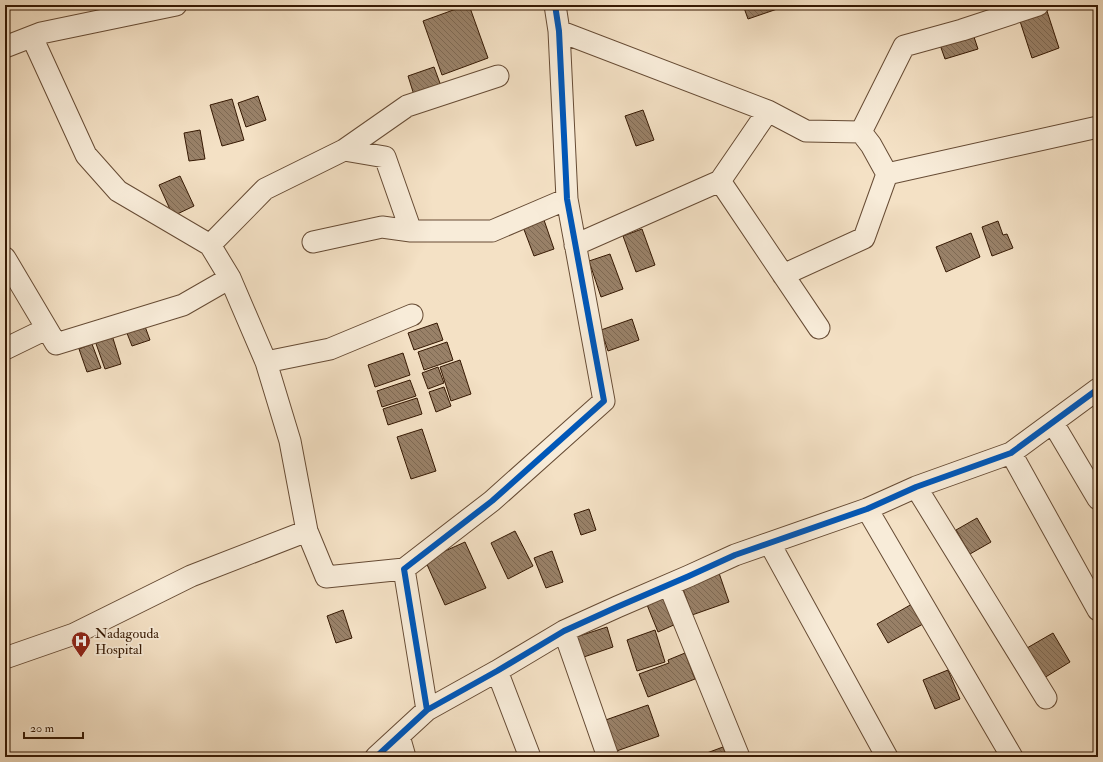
<svg xmlns="http://www.w3.org/2000/svg" width="1103" height="762" viewBox="0 0 1103 762" font-family="'IM FELL Double Pica',serif">
  <style>
    .building { fill: url(#building-back-hatch); stroke: #361903 }
    .lines { fill: none; stroke-linecap: round; stroke-linejoin: round }
    .minor-casing { stroke: #664b34; stroke-width: 23 }
    .minor { stroke: #f8ecd9; stroke-width: 21 }
    .cycleway-casing { stroke: #f8ecd9; stroke-width: 8 }
    .cycleway { stroke: #0057b8; stroke-width: 6 }
    .labels { text-anchor: middle; stroke-width: 3.5; stroke-linejoin: round; paint-order: stroke }
    .poi-label { font-size: 14px; fill: #361903; stroke: #f8ecd9; text-anchor: start }
  </style>
  <defs>
    <pattern id="building-back-hatch" width="6" height="6" patternUnits="userSpaceOnUse"><rect width="6" height="6" fill="#998168"/><path d="M-1 5l2 2M0 0l6 6M5-1l2 2" fill="none" stroke="#7e6953"/></pattern>
  </defs>
  <rect width="100%" height="100%" fill="#f4e1c5"/>
  <filter id="stains"><feTurbulence type="fractalNoise" baseFrequency=".005" numOctaves="4"/><feColorMatrix values="0 0 0 0 .2 0 0 0 0 .09 0 0 0 0 .02 0 0 0 .5 -.17"/></filter>
  <radialGradient id="worn" r=".72"><stop offset=".6" stop-color="#630" stop-opacity="0"/><stop offset="1" stop-color="#630" stop-opacity=".3"/></radialGradient>
  <path class="building" d="M467 5H469L488 58 442 75 423 21Z
    M743 5H789L748 19Z
    M1045 5 1059 48 1032 58 1017 12Z
    M972 31 978 49 945 59 939 42Z
    M434 67 441 86 414 95 408 76Z
    M258 96 266 120 246 127 238 103Z
    M232 99 244 140 222 146 210 105Z
    M643 110 654 140 636 146 625 116Z
    M200 130 205 159 189 161 184 133Z
    M180 176 194 206 173 216 159 185Z
    M544 220 554 249 534 256 523 227Z
    M998 221 1003 235 1007 234 1013 248 992 256 982 227Z
    M642 229 655 265 636 272 623 236Z
    M971 233 980 257 946 272 936 247Z
    M610 254 623 289 601 297 589 261Z
    M632 319 639 340 608 351 601 330Z
    M143 321 150 340 132 346 125 328Z
    M437 323 443 340 414 350 408 333Z
    M111 332 121 364 105 369 94 338Z
    M447 342 453 360 424 370 418 352Z
    M92 344 101 368 87 372 79 349Z
    M403 353 410 375 375 387 368 365Z
    M460 360 471 394 451 401 440 367Z
    M438 367 444 383 428 389 422 373Z
    M410 380 416 396 382 407 377 391Z
    M444 387 451 406 436 412 429 392Z
    M417 398 422 414 388 425 383 409Z
    M422 429 436 471 411 479 397 437Z
    M589 509 596 530 581 535 574 514Z
    M977 518 991 542 970 554 956 530Z
    M515 531 533 566 508 579 491 543Z
    M465 542 486 588 445 605 425 560Z
    M552 551 563 582 546 588 534 558Z
    M719 573 729 602 692 615 682 586Z
    M665 593 676 624 658 632 645 600Z
    M912 604 923 624 888 643 877 624Z
    M343 610 352 638 336 643 327 616Z
    M607 627 613 647 578 659 570 639Z
    M655 630 665 662 637 671 627 640Z
    M1053 633 1070 662 1044 678 1027 648Z
    M685 653 695 679 648 697 639 674 669 663 668 660Z
    M948 670 960 699 935 709 923 680Z
    M648 705 659 736 611 753 600 722Z
    M723 747 727 757H696Z"/>
  <g class="lines">
    <defs>
      <path id="minor" d="M559 31 768 111 806 131 861 132 871 145 887 174 864 238 783 275
        M32 37 86 155 118 191 210 245
        M5 47 41 33 176 5
        M861 132 904 46 962 30 1038 5
        M344 150 407 106 498 76
        M887 174 1098 127
        M720 181 819 328
        M313 242 382 227 411 231
        M575 245 720 181 768 111
        M5 258 56 344 183 305 230 278 266 362 290 441 307 531
        M230 278 210 245 265 189 344 150 385 157 411 231H492L567 199
        M5 349 46 329
        M266 362 330 349 412 315
        M1053 423 1098 499
        M1011 453 1098 610
        M916 487 1046 698
        M867 509 1012 757
        M770 544 887 757
        M669 585 739 757
        M564 631 608 757
        M5 658 74 634 191 576 307 531 326 577 404 569
        M497 671 530 757
        M427 710 404 569 492 501 604 401 567 199 559 31 555 5
        M399 736 405 757
        M376 757 427 710 497 671 564 631 617 607 689 576 735 555 867 509 916 487 1011 453 1098 389"/>
    </defs>
    <use href="#minor" class="minor-casing"/>
    <use href="#minor" class="minor"/>
    <defs>
      <path id="cycleway" d="M427 710 404 569 492 501 604 401 567 199 559 31 555 5
        M376 757 427 710 497 671 564 631 617 607 689 576 735 555 867 509 916 487 1011 453 1098 389"/>
    </defs>
    <use href="#cycleway" class="cycleway-casing"/>
    <use href="#cycleway" class="cycleway"/>
  </g>
  <defs>
    <symbol id="hospital-pin" viewBox="-11 -11 22 30"><path d="M0 17L-7.5 6A9.5 9.5 0 1 1 7.5 6Z" fill="#8f2418" stroke="#f8ecd9"/><path d="M-5-5h3v3.5h4V-5h3V5h-3V1.5h-4V5h-3Z" fill="#fff"/></symbol>
  </defs>
  <g fill-rule="evenodd">
    <use href="#hospital-pin" x="70" y="630" width="22" height="30"/>
  </g>
  <g class="labels">
    <g class="poi-label">
      <text x="95" y="638">Nadagouda<tspan x="95" dy="16">Hospital</tspan></text>
    </g>
  </g>
  <rect width="1103" height="762" fill="none" stroke="#f4e1c5" stroke-width="20"/>
  <rect x="6" y="6" width="1091" height="750" fill="none" stroke="#361903" stroke-width="2"/>
  <rect x="10" y="10" width="1083" height="742" fill="none" stroke="#361903"/>
  <path d="M24 732v6h59v-6" fill="none" stroke="#361903" stroke-width="2"/>
  <text x="30" y="732" font-size="12" fill="#361903" stroke="#f8ecd9" stroke-width="3" paint-order="stroke">20 m</text>
  <rect width="100%" height="100%" filter="url(#stains)"/>
  <rect width="100%" height="100%" fill="url(#worn)"/>
</svg>
